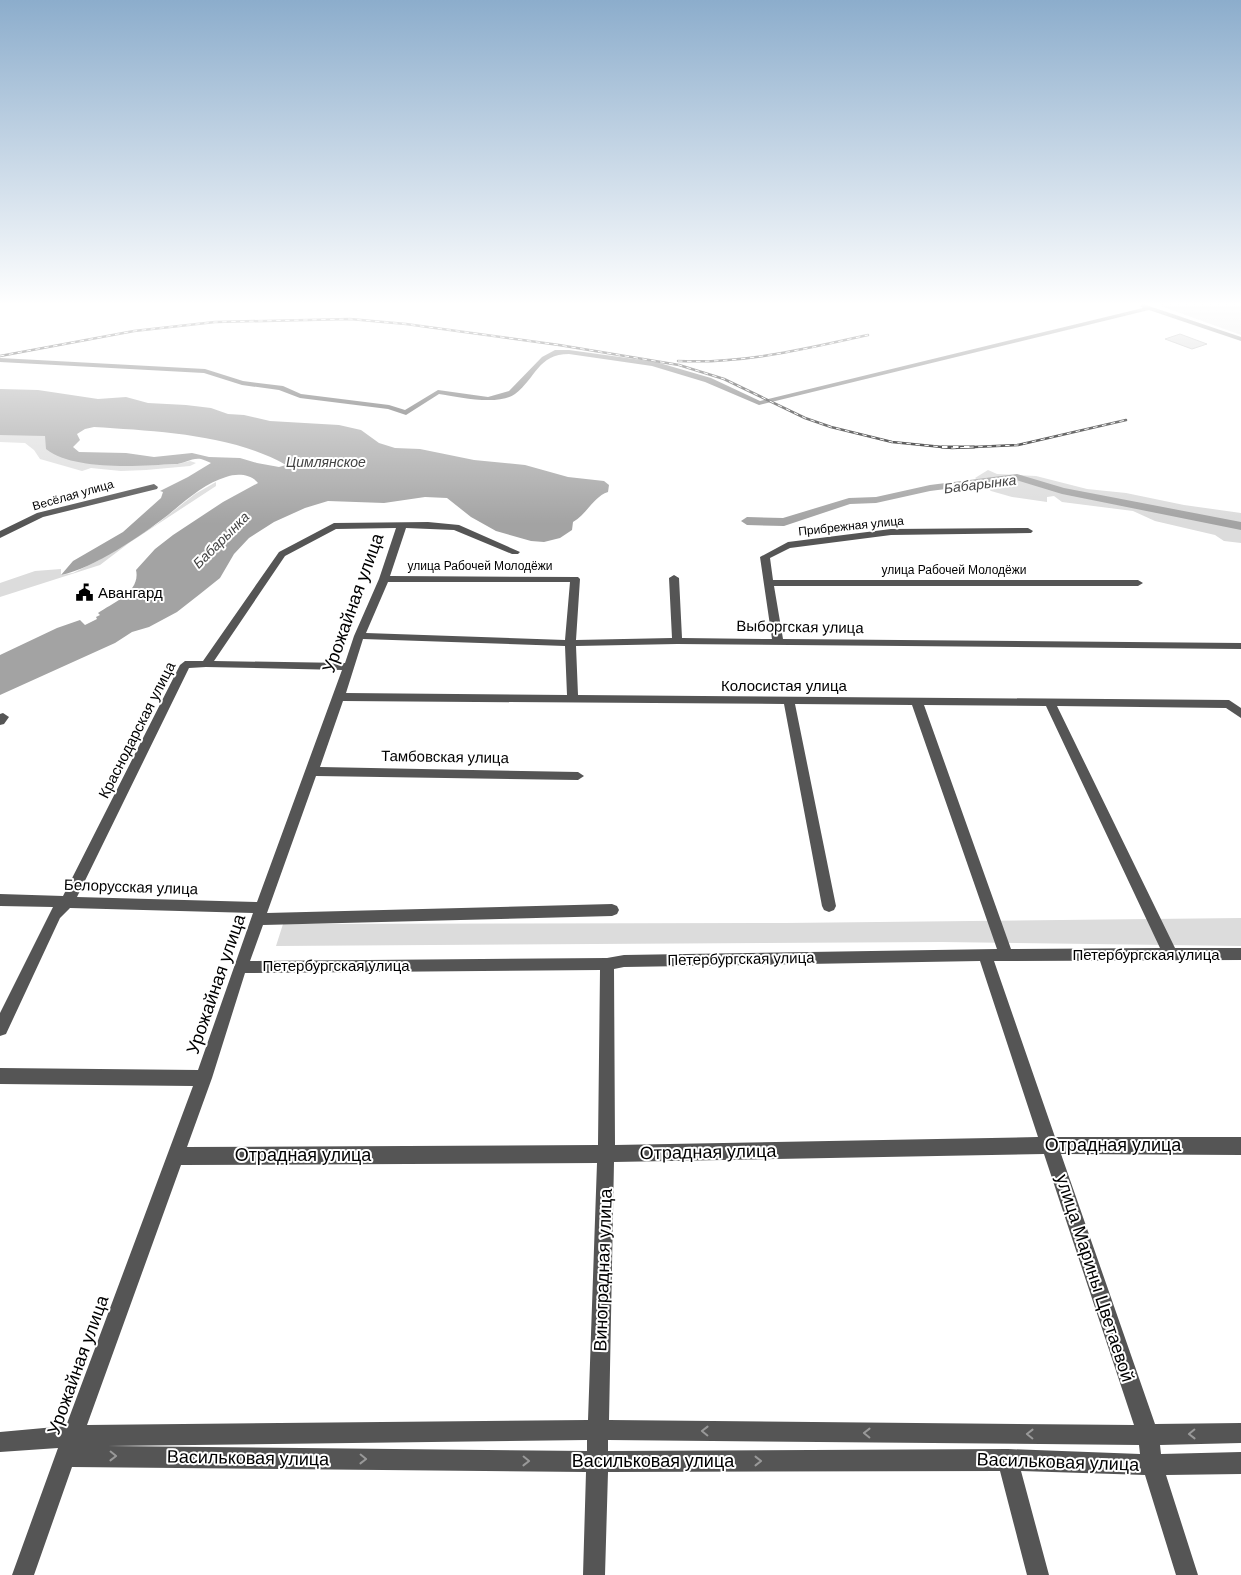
<svg xmlns="http://www.w3.org/2000/svg" width="1241" height="1575" viewBox="0 0 1241 1575" font-family="'DM Sans',sans-serif">
  <style>
    .green { fill: #dcdcdc }
    .water { fill: #a3a3a3; fill-rule: evenodd }
    .lines { fill: none; stroke-linecap: round; stroke-linejoin: round }
    .river { fill: #a3a3a3; fill-rule: evenodd }
    .building { fill: #c4c4c4; stroke: #999 }
    .minor { fill: #555; fill-rule: evenodd }
    .rail-far1-casing { stroke: #000; stroke-width: 2.5 }
    .rail-casing { stroke: #000; stroke-width: 3 }
    .rail-far1 { stroke: #fff; stroke-width: 1; stroke-dasharray: 4.5; stroke-linecap: butt }
    .rail { stroke: #fff; stroke-width: 2; stroke-dasharray: 5.5; stroke-linecap: butt }
    .oneway { stroke: #999 }
    .labels { text-anchor: middle; stroke-width: 4; stroke-linejoin: round; paint-order: stroke }
    .far-street-label { font-size: 12px; fill: #000; stroke: #fff }
    .far-water-label { font-size: 14px; font-style: italic; fill: #444; stroke: #fff }
    .poi-label { font-size: 15px; fill: #000; stroke: #fff; text-anchor: start }
    .street-label { font-size: 15px; fill: #000; stroke: #fff }
    .near-street-label { font-size: 18px; fill: #000; stroke: #fff }
  </style>
  <rect width="100%" height="100%" fill="#fff"/>
  <path class="green" d="M1155 304H1241V335Z
    M33 434 45 436 100 464 142 465 178 464 190 461 196 463 190 466 146 470 121 471 91 468 82 471 40 459 34 450 25 443 0 442V435Z
    M988 470 997 474 1036 476 1087 489 1126 493 1184 505 1241 513V543L1224 541 1215 535 1155 521 1133 511 1062 502 1054 496 1047 497V502L1012 497 991 491 975 478Z
    M216 482V486L129 543 100 565 0 597V583L35 571 61 569V575L73 573 99 560 157 524 195 494Z
    M1241 918V946L942 942 276 946 283 924 785 923Z"/>
  <path class="water" d="M0 389 38 390 98 399 126 397 148 403 186 405 211 408 228 414 244 415 270 421 339 425 361 430 379 443 395 448 420 449 474 460 525 465 568 477 604 481 609 485 608 492C593 497 588 513 573 522L572 530 560 538 544 542 531 541 496 531 471 517 447 498 425 497 384 503 328 501 305 508 274 522 249 538 234 554 220 578 200 594 177 612 149 627 132 632 115 643 0 695V655L57 628 80 620 85 625 97 619 96 617 100 615 98 613C113 603 141 592 136 570L155 549 173 535 223 502 258 483C251 474 237 473 226 477 205 483 185 501 168 515 141 536 94 568 61 575L73 561 123 532 161 498 163 492 160 491 188 477 211 463C208 462 205 460 201 459 193 457 183 464 175 464 139 466 74 471 46 449L45 436 0 435ZM94 427C155 431 232 434 286 465L279 467 257 463 240 458 209 457 192 453 154 457 126 453 79 452 73 447 80 440 77 434 85 429Z"/>
  <g class="lines">
    <path class="river" d="M1017 474 1064 488 1241 522V530L1062 494 1016 480 930 491 876 503 850 504 784 526 747 525 741 521 747 517 783 518 849 498 876 497 930 485Z"/>
  </g>
  <path class="building" d="M1180 334 1207 344 1192 349 1165 339Z"/>
  <g class="lines">
    <path class="minor" d="M1143 304 1241 337V341L1149 310 759 405 705 382 652 366 569 354C538 354 536 378 515 394 498 406 459 397 439 394L406 415 388 409 300 398 279 390 242 385 204 373 0 362V358L205 369 243 381 283 386 301 394 389 405 405 410 438 390 488 397 509 391 542 357 555 350H569L656 362 711 378 760 401 1143 308 1140 306Z
      M154 484 158 487 157 489 43 517 0 538V531L37 513Z
      M428 522 459 525 520 552 518 554H512L454 530 406 528 390 576 578 577 580 579 576 640 672 638 669 578 674 575 679 578 682 638 772 639 760 557 788 542 891 529 1028 528 1033 531 1031 533 891 535 790 548 770 558 773 580H1138L1143 583 1138 586H774L783 639 1241 643V649L677 644 576 646 578 695 1229 700 1241 708V718L1226 708 1057 706 1175 948H1241V960L994 961 1055 1137H1241V1155L1061 1154 1155 1424 1241 1423V1443L1160 1445 1161 1454 1241 1452V1474L1166 1475 1198 1575H1176L1145 1475 1021 1471 1049 1575H1027L1000 1471 608 1472 605 1575H583L586 1472 72 1467 34 1575H12L58 1448 0 1452V1432L66 1426 193 1086 0 1084V1068L198 1070 253 913 70 908 60 918 6 1034 0 1036V1013L53 907 0 906V894L63 896 180 665 185 661H203L279 552 334 523ZM396 528 379 579 354 636 345 663 214 661 285 556 336 529ZM388 582H570L565 640 366 633ZM363 639 565 646 567 695 346 693ZM206 667 342 670 257 902 77 897 189 668ZM343 701 784 704 822 906 824 910 829 912 834 910 836 906 795 704 912 705 997 949 624 955 607 958 250 961 263 925 612 916 617 914 619 910 617 906 612 904 267 913 316 776 578 780 584 776 578 772 320 767ZM924 705 1046 706 1160 948 1011 949ZM980 961 1038 1137 615 1145 614 969 624 967ZM600 970 598 1145 187 1147 212 1078 245 973ZM1044 1154 1134 1425 609 1420 614 1162ZM597 1163 588 1420 87 1425 181 1165ZM587 1440V1451L108 1446ZM608 1440 1139 1445 1140 1454 1008 1449 608 1451Z
      M3 713 9 717 4 724 0 725V714Z"/>
    <defs>
      <path id="rail-far1" d="M0 356 134 331 215 322 350 319 406 324 559 345 679 365 724 379 805 418 831 427 892 442 952 448 1018 445 1126 420
        M678 361C743 364 805 349 868 335"/>
      <path id="rail" d="M942 447H974"/>
    </defs>
    <use href="#rail-far1" class="rail-far1-casing"/>
    <use href="#rail" class="rail-casing"/>
    <use href="#rail-far1" class="rail-far1"/>
    <use href="#rail" class="rail"/>
  </g>
  <defs><path id="oneway-chevron" d="M-2-3.5L2.5 0L-2 3.5" fill="none" stroke-width="1.6" stroke-linecap="round" stroke-linejoin="round" transform="scale(1.25)"/></defs>
  <g class="oneway">
    <use href="#oneway-chevron" transform="translate(705 1431) rotate(-179)"/>
    <use href="#oneway-chevron" transform="translate(867 1433) rotate(-179)"/>
    <use href="#oneway-chevron" transform="translate(1030 1434) rotate(-179)"/>
    <use href="#oneway-chevron" transform="translate(1192 1434) rotate(179)"/>
    <use href="#oneway-chevron" transform="translate(113 1456) rotate(1)"/>
    <use href="#oneway-chevron" transform="translate(363 1459) rotate(1)"/>
    <use href="#oneway-chevron" transform="translate(526 1461) rotate(1)"/>
    <use href="#oneway-chevron" transform="translate(758 1461)"/>
  </g>
  <linearGradient id="sky" x2="0" y2="1"><stop stop-color="#8cadcc"/><stop offset="0.58" stop-color="#fff"/><stop offset="1" stop-color="#fff" stop-opacity="0"/></linearGradient>
  <rect width="1241" height="524" fill="url(#sky)"/>
  <defs>
    <symbol id="civic-bare" viewBox="-9 -9 18 18"><path d="M-.6-6.5H3V-4.5H.6V-3L4-1V1h2V6H-6V1h2V-1L-.6-3ZM-1.2 2.5V6h2.4V2.5Z" fill="#000" stroke="#fff" stroke-width="2.5" paint-order="stroke"/></symbol>
  </defs>
  <g fill-rule="evenodd">
    <use href="#civic-bare" x="72" y="580" width="25" height="25"/>
  </g>
  <g class="labels">
    <g class="far-street-label">
      <text transform="translate(73 495) rotate(-16)" y="4">Весёлая улица</text>
      <text transform="translate(851 526) rotate(-6)" y="4">Прибрежная улица</text>
      <text x="480" y="570">улица Рабочей Молодёжи</text>
      <text x="954" y="574">улица Рабочей Молодёжи</text>
    </g>
    <g class="far-water-label">
      <text x="326" y="467">Цимлянское</text>
      <text transform="translate(980 484) rotate(-7)" y="5">Бабарынка</text>
      <text transform="translate(221 540) rotate(-45)" y="5">Бабарынка</text>
    </g>
    <g class="poi-label">
      <text x="98" y="598">Авангард</text>
    </g>
    <g class="street-label">
      <text transform="translate(800 627) rotate(1)" y="5">Выборгская улица</text>
      <text x="784" y="691">Колосистая улица</text>
      <text transform="translate(137 730) rotate(-63)" y="5">Краснодарская улица</text>
      <text transform="translate(445 757) rotate(1)" y="5">Тамбовская улица</text>
      <text transform="translate(131 887) rotate(2)" y="5">Белорусская улица</text>
      <text x="1146" y="960">Петербургская улица</text>
      <text transform="translate(741 959) rotate(-1)" y="5">Петербургская улица</text>
      <text x="336" y="971">Петербургская улица</text>
    </g>
    <g class="near-street-label">
      <text transform="translate(353 603) rotate(-70)" y="6">Урожайная улица</text>
      <text transform="translate(216 984) rotate(-71)" y="6">Урожайная улица</text>
      <text x="1113" y="1151">Отрадная улица</text>
      <text transform="translate(708 1152) rotate(-1)" y="6">Отрадная улица</text>
      <text x="303" y="1161">Отрадная улица</text>
      <text transform="translate(603 1270) rotate(-88)" y="6">Виноградная улица</text>
      <text transform="translate(1095 1278) rotate(72)" y="6">улица Марины Цветаевой</text>
      <text transform="translate(78 1365) rotate(-70)" y="6">Урожайная улица</text>
      <text transform="translate(248 1458) rotate(1)" y="6">Васильковая улица</text>
      <text x="653" y="1467">Васильковая улица</text>
      <text transform="translate(1058 1462) rotate(2)" y="6">Васильковая улица</text>
    </g>
  </g>
</svg>
